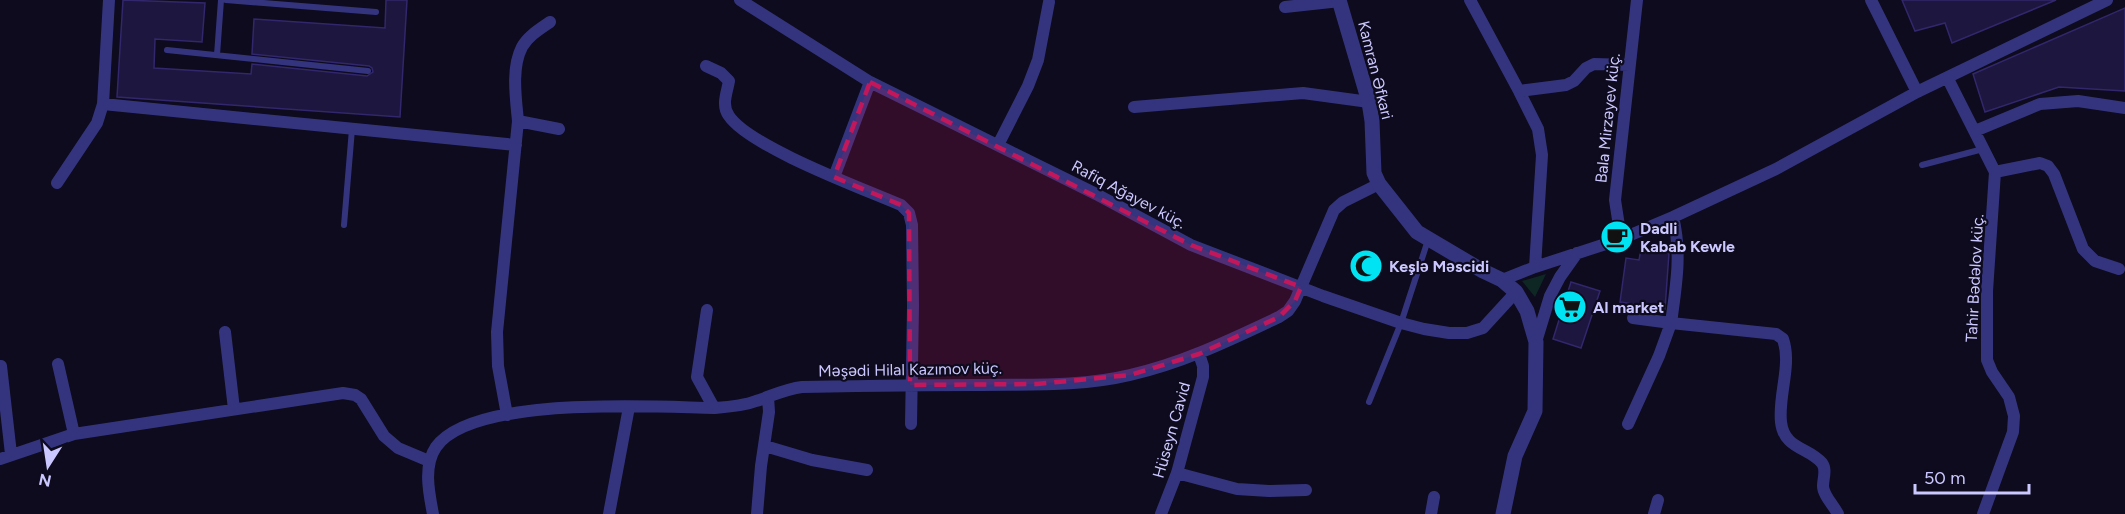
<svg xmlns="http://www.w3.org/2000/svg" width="2125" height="514" viewBox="0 0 2125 514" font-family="Figtree,sans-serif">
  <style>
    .green { fill: #0e2725 }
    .building { fill: #1d163f; stroke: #32276c; stroke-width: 1.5 }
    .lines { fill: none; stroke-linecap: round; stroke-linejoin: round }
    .service { stroke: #34347e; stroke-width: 6 }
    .minor { stroke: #34347e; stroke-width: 12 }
    .tertiary { stroke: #34347e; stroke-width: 15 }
    .marked { fill: #c2185b; fill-opacity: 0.2; stroke: #c2185b; stroke-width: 4.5; stroke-dasharray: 12 8; stroke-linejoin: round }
    .labels { text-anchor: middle; stroke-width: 4.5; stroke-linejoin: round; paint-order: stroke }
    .street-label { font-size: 16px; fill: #cbc7ff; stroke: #0d0b1d }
    .poi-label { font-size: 16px; font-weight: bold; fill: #cbc7ff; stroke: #0d0b1d; text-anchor: start }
  </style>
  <rect width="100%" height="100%" fill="#0d0b1d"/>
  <path class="green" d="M1546 274 1535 297 1522 281Z"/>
  <path class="building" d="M123 0 205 3 202 42 155 39 154 68 251 74 252 64 367 76 373 72 372 68 369 66 252 54 254 19 385 28 386 0H407L400 117 117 97Z
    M1902 0H2056L1952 43 1945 23 1915 31Z
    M2125 8V91L2059 87 1985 112 1973 74Z
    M1641 249 1669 253 1665 309 1620 302 1626 258 1639 260Z
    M1571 282 1600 291 1581 348 1553 339Z"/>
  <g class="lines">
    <path class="service" d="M226 0 376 12
      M167 50 368 71
      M217 55 221 0
      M1922 165 1983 149
      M344 225 352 129
      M1369 402 1401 323 1428 240"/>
    <path class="minor" d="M740 0 870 82 1096 194 1191 245 1323 296 1401 323 1424 329 1449 333H1467L1483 328 1516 292
      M1470 0 1519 91 1538 129 1542 155 1535 267
      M1871 0 1917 92
      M1285 7 1340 1
      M706 66 721 73 729 81C727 93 721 105 729 116 750 147 864 189 901 205L909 213 912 225 913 306 911 424
      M1948 79 1995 172 1987 291V360L1992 372 2009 397 2014 416 2013 432 1983 514
      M1519 91 1566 85 1574 81 1586 68 1594 64 1629 65
      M103 104 516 145
      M1134 107 1303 93 1369 102
      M518 121 559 129
      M1975 131 2040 104 2078 101 2125 108
      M998 145 1028 86 1038 60 1049 2
      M1995 172 2040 163 2048 166 2054 174 2083 249 2095 261 2119 269
      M834 177 870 82
      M57 183 97 123 103 104 109 0
      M1673 217C1682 254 1676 286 1671 323L1776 334 1783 339C1792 365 1778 395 1781 422 1784 449 1808 447 1822 463 1827 470 1823 478 1823 486 1823 495 1834 506 1838 514
      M1621 239 1615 200 1637 0
      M1502 280 1535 267 1621 239 1673 217 1776 169 1917 92 2107 0
      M707 310 697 377 714 408
      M225 332 234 409
      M1536 342 1550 296 1560 277 1577 253
      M58 364 74 434
      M1 366 11 454
      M507 415 498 366 497 332 518 121C516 99 511 68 522 47 528 36 540 29 550 22
      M1628 424 1659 356 1671 323 1633 318
      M765 446 812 460 867 470
      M0 459 74 434 343 393 355 395 361 399 384 436 398 448 429 461
      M1177 473 1237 489 1269 491 1306 490
      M433 514C429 493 423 466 436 447 473 395 654 407 714 408 728 407 743 406 756 401 772 396 785 389 802 387 860 386 918 385 975 385 1027 384 1080 387 1130 375 1183 363 1230 340 1279 317L1288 311 1295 301 1334 210 1343 202 1379 184
      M609 514 629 407
      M757 514 761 466 769 412 768 397
      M1161 514 1177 473 1203 377V366L1199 354
      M1431 514 1434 497
      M1654 514 1658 500"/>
    <path class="tertiary" d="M1339 0 1369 102 1372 121 1374 173 1379 184 1417 232 1483 271 1502 280 1516 292 1527 311 1536 342 1535 411 1515 456 1503 514"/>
  </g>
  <path class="marked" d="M870 82 1191 245 1301 287 1295 301 1279 317 1199 354 1130 375 1037 384 910 385 909 213 901 205 834 177Z"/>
  <defs>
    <symbol id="cafe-disc" viewBox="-11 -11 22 22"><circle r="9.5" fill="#00e3f2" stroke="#0d0b1d"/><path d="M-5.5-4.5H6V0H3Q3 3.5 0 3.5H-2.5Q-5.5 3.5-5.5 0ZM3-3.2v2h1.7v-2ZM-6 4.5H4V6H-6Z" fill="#111"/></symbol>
    <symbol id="mosque-disc" viewBox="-11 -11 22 22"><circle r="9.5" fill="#00e3f2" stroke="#0d0b1d"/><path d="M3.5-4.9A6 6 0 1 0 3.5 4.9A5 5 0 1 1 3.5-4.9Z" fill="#111"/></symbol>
    <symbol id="supermarket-disc" viewBox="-11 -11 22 22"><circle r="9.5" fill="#00e3f2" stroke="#0d0b1d"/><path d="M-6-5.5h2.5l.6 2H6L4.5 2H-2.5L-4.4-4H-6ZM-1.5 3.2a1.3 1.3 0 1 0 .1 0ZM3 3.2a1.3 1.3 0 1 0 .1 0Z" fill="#111"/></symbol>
  </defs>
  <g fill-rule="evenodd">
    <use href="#cafe-disc" x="1598" y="218" width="38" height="38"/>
    <use href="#mosque-disc" x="1347" y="247" width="38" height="38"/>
    <use href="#supermarket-disc" x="1551" y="288" width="38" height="38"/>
  </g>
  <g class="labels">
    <g class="street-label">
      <text transform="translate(1376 70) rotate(76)" y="6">Kamran Əfkari</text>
      <text transform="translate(1607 118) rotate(-84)" y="6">Bala Mirzəyev küç.</text>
      <text transform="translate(1129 194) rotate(28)" y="6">Rafiq Ağayev küç.</text>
      <text transform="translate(1974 278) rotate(-87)" y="6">Tahir Bədəlov küç.</text>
      <text transform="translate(910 369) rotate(-1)" y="6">Məşədi Hilal Kazımov küç.</text>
      <text transform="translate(1171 430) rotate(-74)" y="6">Hüseyn Cavid</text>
    </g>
    <g class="poi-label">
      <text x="1640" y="234">Dadli<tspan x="1640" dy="18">Kabab Kewle</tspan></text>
      <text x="1389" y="272">Keşlə Məscidi</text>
      <text x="1593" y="313">Al market</text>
    </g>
  </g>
  <g transform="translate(48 466) rotate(192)" stroke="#0d0b1d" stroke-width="4.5" paint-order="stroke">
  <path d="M0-4.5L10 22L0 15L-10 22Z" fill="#cbc7ff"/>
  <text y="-9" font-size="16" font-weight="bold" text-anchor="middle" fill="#cbc7ff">N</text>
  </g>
  <path d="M1915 484v9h114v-9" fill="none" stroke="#cbc7ff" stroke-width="3"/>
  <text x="1924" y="484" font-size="18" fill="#cbc7ff" stroke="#0d0b1d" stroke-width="4.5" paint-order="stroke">50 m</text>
</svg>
